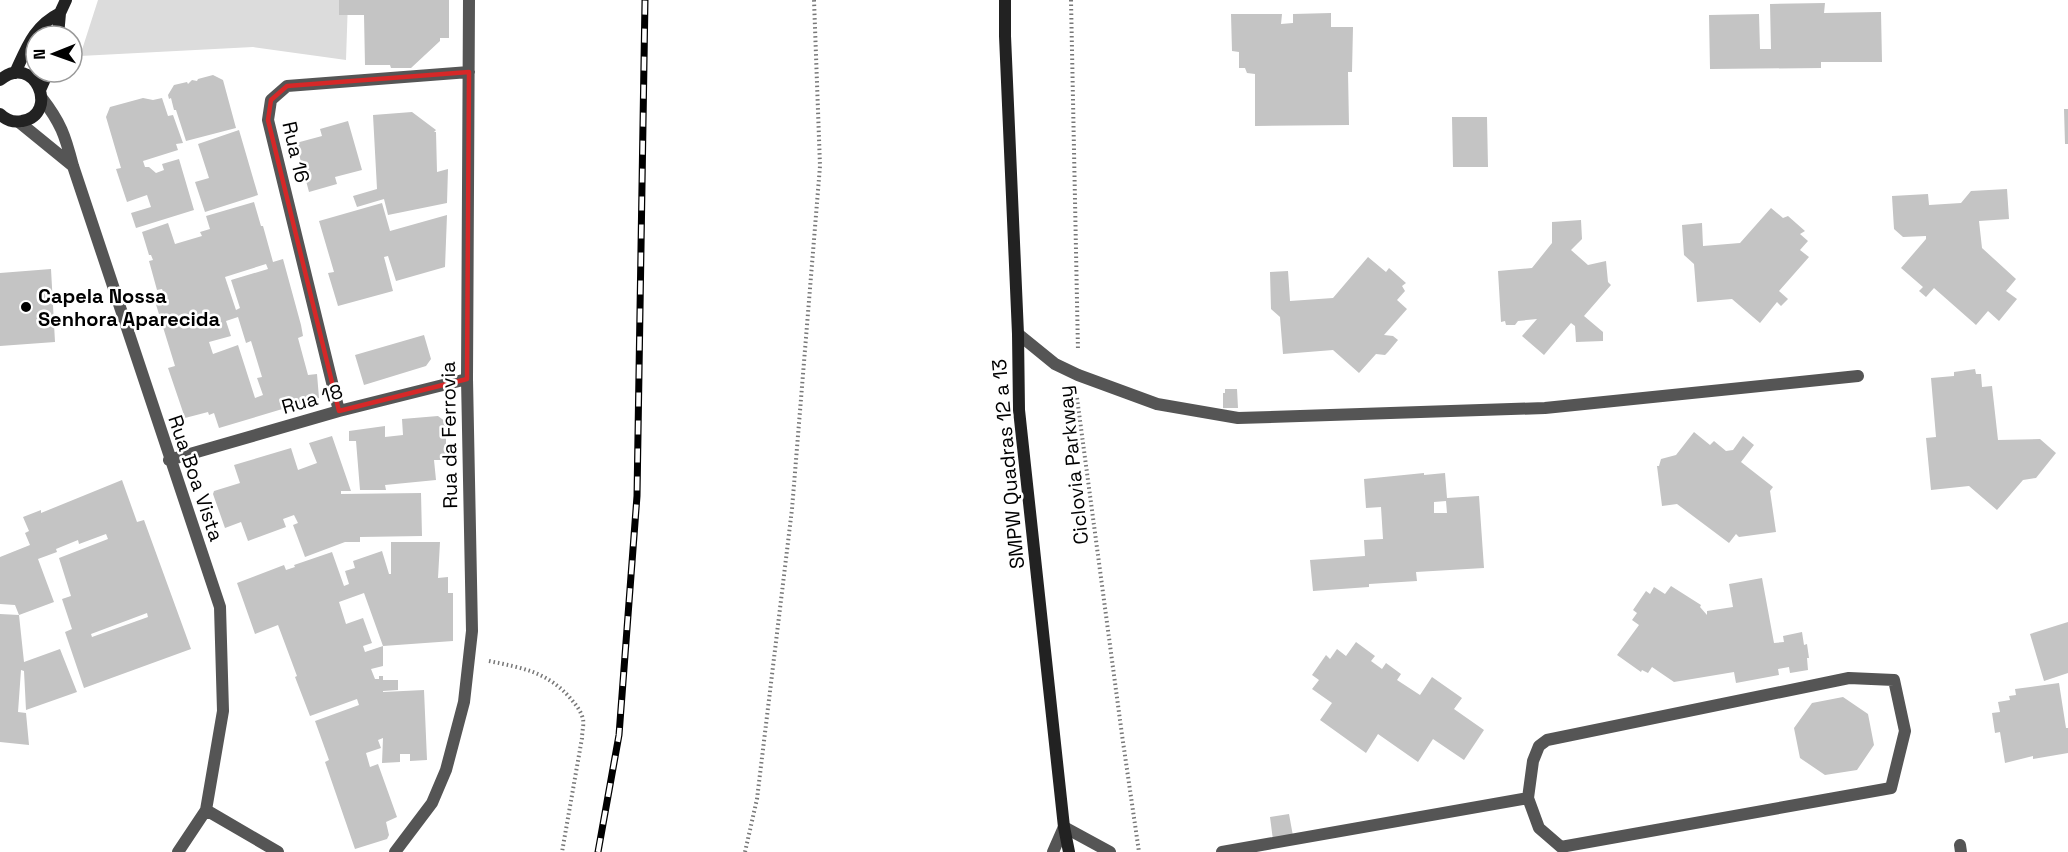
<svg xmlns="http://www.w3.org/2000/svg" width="2068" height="852" viewBox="0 0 2068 852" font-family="'Space Grotesk',sans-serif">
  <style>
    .green { fill: #dcdcdc }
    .building { fill: #c4c4c4; fill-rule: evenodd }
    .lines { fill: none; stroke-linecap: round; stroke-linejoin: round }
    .path { stroke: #777; stroke-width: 4; stroke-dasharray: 1.5 3; stroke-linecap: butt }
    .lane { stroke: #555; stroke-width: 12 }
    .street { stroke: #555; stroke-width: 12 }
    .secondary { stroke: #222; stroke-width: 12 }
    .rail-casing { stroke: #000; stroke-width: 7 }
    .rail { stroke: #fff; stroke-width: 4.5; stroke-dasharray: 14; stroke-linecap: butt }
    .marked { fill: none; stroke: #d62828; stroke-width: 4.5; stroke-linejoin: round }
    .poi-dot { fill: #000; stroke: #fff; stroke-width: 2 }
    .labels { text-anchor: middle; stroke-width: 5; stroke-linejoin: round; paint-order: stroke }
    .street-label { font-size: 20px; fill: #000; stroke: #fff }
    .poi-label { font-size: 20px; font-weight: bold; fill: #000; stroke: #fff; text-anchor: start }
  </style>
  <rect width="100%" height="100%" fill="#fff"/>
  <path class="green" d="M98 0H348L346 60 253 47 80 56Z"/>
  <path class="building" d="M339 0H449V38H440V41L411 68H391L390 65H365L364 15H339Z
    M1825 3 1824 13 1881 12 1882 62H1821V68L1710 69 1709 15 1759 14 1760 49H1771L1770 4Z
    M1331 13V27H1353L1352 72H1348L1349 125 1255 126V74L1247 73 1245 68H1239V52L1232 51 1231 14H1282L1281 24 1293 23V14Z
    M213 75 223 80 236 128 186 141 176 110H174L171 98 169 99 168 95 174 85 187 82 188 84 192 80 197 81 198 79Z
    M143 98 153 100 162 98 168 116 173 115 183 143 176 144 178 150 143 161 145 167H149L156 173 164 170 162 164 179 159 194 210 136 228 131 213 151 207 147 195 127 202 116 169 121 168 106 117 110 107Z
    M2064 109H2068V144H2065Z
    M412 112 436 130 434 132H436L437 172 448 169 447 203 388 215 384 199 357 207 353 196 377 189 373 115Z
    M1452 117H1487L1488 167H1453Z
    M348 121 362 170 335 177 337 184 309 192 296 143 322 136 320 129Z
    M239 130 258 195 205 212 195 182 209 178 198 144Z
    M2007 189 2009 219 1979 221 1982 248 2016 279 2006 291 2017 299 1999 321 1988 311 1976 325 1934 288 1926 297 1919 291 1923 287 1901 268 1926 239V236L1903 237 1894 229 1892 196 1928 194 1929 205 1961 203 1971 191Z
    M254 202 261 226H263L273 262 283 259 301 325 303 336 298 338 308 375 317 374 319 398 219 428 214 413 209 415 208 412 185 418 168 368 175 366 154 298 164 295 162 289 157 290 149 261 153 260 151 255H149L142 232 168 223 175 244 202 236 200 232 210 229 206 216ZM266 264 268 269 231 280 240 308 236 310 225 277ZM238 317 246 343 251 341 262 377 257 378 263 395 255 398 238 345 213 354 209 342 231 336 226 321Z
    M382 203 390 231 447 215 445 267 396 281 388 256 384 257 393 291 338 306 328 273 334 272 319 221Z
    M1771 208 1783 218 1788 216 1805 231 1800 234 1808 241 1800 250 1809 257 1779 291 1788 299 1781 306 1777 302 1760 323 1732 299 1697 302 1694 264 1684 255 1682 225 1702 223 1703 246 1740 243Z
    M1581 220 1582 239 1571 250 1588 265 1606 261 1608 282 1611 285 1584 316 1603 332V341L1576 342 1575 326 1571 323 1544 355 1522 336 1537 319 1518 321 1515 325H1506L1505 321 1501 322 1498 271 1532 268 1552 243V222Z
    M1368 257 1386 272 1389 268 1406 283 1402 286 1405 291 1397 300 1407 309 1384 335 1393 336 1398 340 1388 352 1385 355 1376 354 1359 373 1333 350 1283 354 1280 317 1271 309 1270 272 1288 271 1290 301 1333 298Z
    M51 269 55 342 0 346V273Z
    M424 335 431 359 426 366 364 385 355 355Z
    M1975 369 1976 374H1981L1982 387 1992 386 1998 440 2040 439 2056 453 2036 478 2023 480 1997 510 1969 486 1931 490 1926 438 1936 437 1931 378 1954 376V372Z
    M1225 389H1237L1238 408H1223V393H1225Z
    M438 416 446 422V460H434L436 480 385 485 386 490H360L356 441H349V431L385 426V437L403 435 402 419Z
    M1694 432 1710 445 1714 441 1726 451 1733 450 1743 436 1754 445 1741 462 1773 487 1770 491 1776 532 1739 537 1736 534 1729 543 1677 504 1662 506 1657 466H1659L1661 459 1676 455Z
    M332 436 351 491H341V494L421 493 422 536 360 537V542H345L305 557 293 525 298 523 294 515 283 519 286 527 248 541 241 522 225 528 213 494 214 491 240 483 234 465 291 448 298 470 317 463 309 443Z
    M1424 473V475L1445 473 1447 498 1479 496 1484 568 1416 572 1417 581 1369 584V587L1313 591 1310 560 1365 556 1364 540 1383 539 1381 507 1366 508 1364 479ZM1446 501 1447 513H1434V502Z
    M122 480 137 522 144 520 191 649 84 688 65 632 72 629 62 599 71 596 59 558 108 539 106 534 79 544 78 540 56 549 57 552 38 559 54 602 19 615 24 662 60 649 77 692 26 710 24 671 21 670 18 712 26 713 29 745 0 742V614L19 615 15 605 0 604V557L30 545 25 533 29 531 23 517 41 510V513ZM147 613 148 617 92 637 91 634Z
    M391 542H440L438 578 448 577V593H453V641L383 646V666L371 669 375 679H379V676H383V680H398V690L383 691V692L424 690 427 760 410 761V754H400V762L382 763 383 738 378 740 381 748 366 753 370 767 378 764 397 817 386 822 389 835 387 839 355 849 325 762 329 760 315 721 359 705 357 699 310 716 295 677 297 676 278 625 255 634 237 583 284 565 286 570 295 567 294 565 332 552 344 586 349 584 345 571 355 568 353 561 382 551 389 574H391ZM364 593 383 646 365 652 363 646 372 643 363 618 346 624 339 602Z
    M1762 578 1774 643 1784 642 1783 636 1802 632 1804 645 1807 644 1809 658H1807L1808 670 1790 673 1789 667 1778 669 1779 675 1736 683 1734 672 1674 682 1652 667 1648 673 1642 670 1641 672 1617 655 1639 625 1632 620 1637 613 1633 610 1646 591 1650 594 1654 587 1665 594 1671 586 1701 605 1700 607 1707 615V611L1733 607 1729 584Z
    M2068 622V673L2044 681 2030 634Z
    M1356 642 1375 656 1371 661 1382 669 1386 663 1401 674 1397 680 1420 695 1432 677 1462 698 1454 709 1484 730 1464 760 1433 739 1418 762 1378 734 1366 753 1320 720 1332 703 1312 689 1319 680 1312 675 1326 655 1330 659 1337 649 1346 656Z
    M2059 683 2066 728H2068V753L2033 759V756L2005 763 2000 732 1995 733 1992 713 2000 712 1998 702 2010 700 2009 696 2016 695 2015 689Z
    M1843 697 1868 714 1874 745 1857 770 1825 775 1800 758 1794 728 1812 703Z
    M1289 814 1293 836 1273 840 1270 817Z"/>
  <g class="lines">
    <path class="path" d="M1071 0 1078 351
      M1077 398 1122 735 1139 852
      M489 661C523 668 548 672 571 699 576 705 581 711 583 719 584 725 582 732 582 738L562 852
      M745 852 757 799 792 509 820 166 814 0"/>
    <path class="lane" d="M1849 678 1894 680 1905 731 1891 788 1561 847 1539 828 1528 798 1533 761 1539 746 1547 740Z
      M1064 827 1110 852
      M1222 852 1528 798"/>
    <path class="street" d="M41 97C61 123 65 135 73 166L220 607 223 711 206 810 178 852
      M19 122 73 166
      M1018 334 1055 364 1078 375 1157 404 1238 418 1545 408 1858 376
      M339 411 268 120 271 100 287 86 469 72
      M169 460 339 411 467 379
      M206 810 278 852
      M1960 845 1961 852
      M395 852 432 803 446 770 464 702 472 631 467 379 469 0
      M1053 852 1064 827"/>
    <path class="secondary" d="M1005 0V36L1018 334 1019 410 1064 827 1069 852
      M58 36 60 13 66 0
      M15 73C27 47 34 26 60 13
      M0 80C34 51 61 114 22 121 13 123 6 120 0 114
      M40 90 48 72"/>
    <defs>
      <path id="rail" d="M598 852 619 735 637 496 645 0"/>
    </defs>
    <use href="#rail" class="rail-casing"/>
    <use href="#rail" class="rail"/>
  </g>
  <path class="marked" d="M469 72 467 379 339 411 268 120 271 100 287 86Z"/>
  <circle class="poi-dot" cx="26" cy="307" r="6"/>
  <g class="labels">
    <g class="street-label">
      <text transform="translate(296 152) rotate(77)" y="7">Rua 16</text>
      <text transform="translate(312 399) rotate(-16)" y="7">Rua 18</text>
      <text transform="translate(449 435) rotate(-91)" y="7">Rua da Ferrovia</text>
      <text transform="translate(1008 464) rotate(-95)" y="7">SMPW Quadras 12 a 13</text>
      <text transform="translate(1073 465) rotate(-96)" y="7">Ciclovia Parkway</text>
      <text transform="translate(196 478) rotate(71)" y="7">Rua Boa Vista</text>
    </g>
    <g class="poi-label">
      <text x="38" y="303">Capela Nossa<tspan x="38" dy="23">Senhora Aparecida</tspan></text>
    </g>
  </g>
  <g transform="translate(54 54) rotate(269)"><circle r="28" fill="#ffffff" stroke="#999999" stroke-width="1.5"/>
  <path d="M0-4.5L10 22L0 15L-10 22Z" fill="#000000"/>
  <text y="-9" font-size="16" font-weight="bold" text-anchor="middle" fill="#000000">N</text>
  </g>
</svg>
